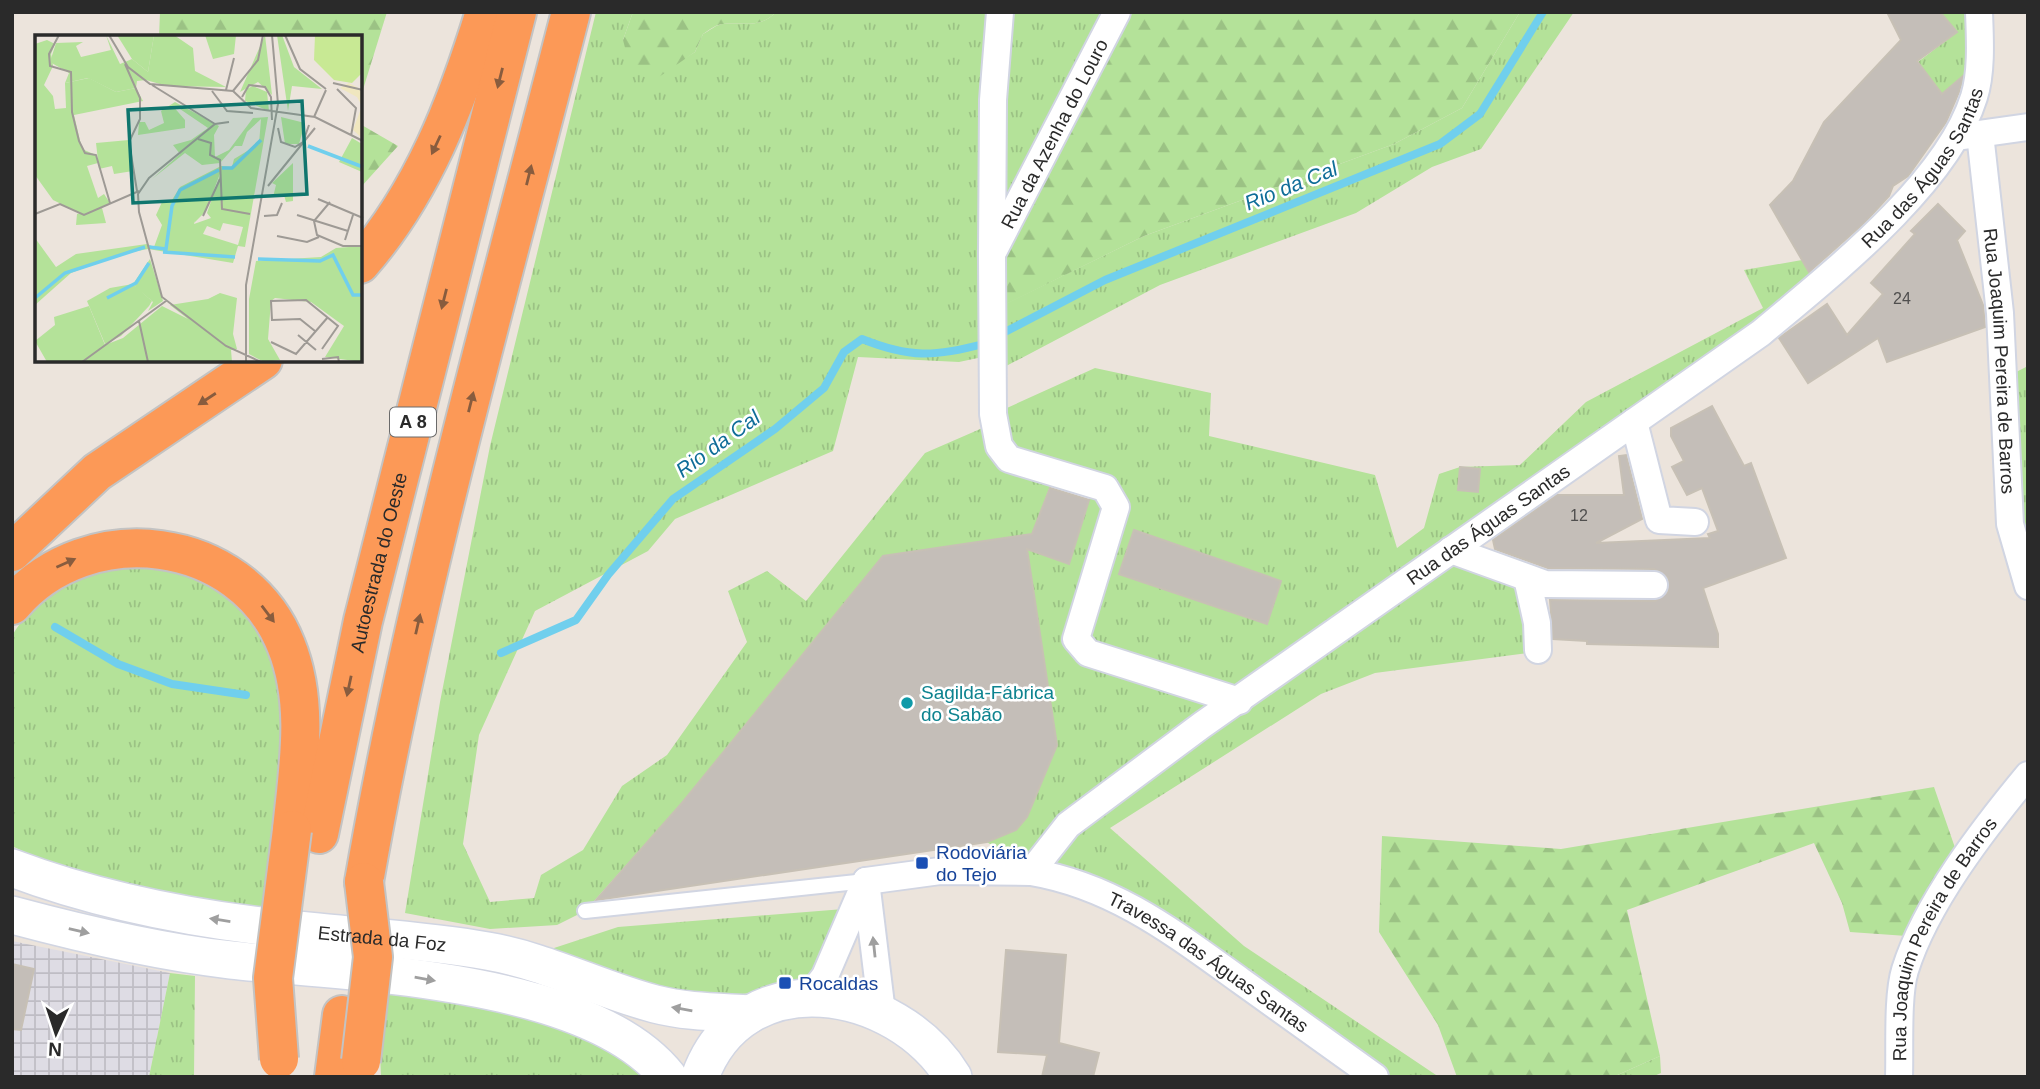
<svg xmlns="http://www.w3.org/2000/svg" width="2040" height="1089" viewBox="0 0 2040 1089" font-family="Arial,sans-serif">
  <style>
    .industrial { fill: url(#industrial-grid) }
    .grass { fill: url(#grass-tufts) }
    .forest { fill: url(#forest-firs) }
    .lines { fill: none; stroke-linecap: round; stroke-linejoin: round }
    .stream { stroke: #70cfed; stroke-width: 8 }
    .building { fill: #c4beb8; stroke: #c7c0b5; stroke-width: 2 }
    .service-casing { stroke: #d1d5e2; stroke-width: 18 }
    .minor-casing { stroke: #d1d5e2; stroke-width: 30 }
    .secondary-casing { stroke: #d1d5e2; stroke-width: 40 }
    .motorway-casing { stroke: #c3c3c3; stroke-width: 42 }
    .service { stroke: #fff; stroke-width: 14 }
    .minor { stroke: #fff; stroke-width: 26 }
    .secondary { stroke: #fff; stroke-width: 37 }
    .motorway { stroke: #fc9957; stroke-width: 38 }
    .motorway-bridge-casing { stroke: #c3c3c3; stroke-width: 42; stroke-linecap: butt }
    .motorway-bridge { stroke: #fc9957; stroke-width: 38 }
    .oneway { fill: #885c3e }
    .oneway2 { fill: #9f9f9f }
    .culture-dot { fill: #0f9aa8; stroke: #fff; stroke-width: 2.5 }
    .transit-dot { fill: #1a4fb4; stroke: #fff; stroke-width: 2.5 }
    .labels { text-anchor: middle; stroke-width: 5; stroke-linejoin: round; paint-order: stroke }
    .number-label { font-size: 16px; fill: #504f4e }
    .shield { fill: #fff; stroke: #6a6a6a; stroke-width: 2 }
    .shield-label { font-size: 18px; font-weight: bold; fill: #2a2a2a }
    .street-label { font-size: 19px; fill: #2a2a2a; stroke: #fff }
    .culture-label { font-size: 19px; fill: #0d838f; stroke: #fff; text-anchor: start }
    .transit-label { font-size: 19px; fill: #164399; stroke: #fff; text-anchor: start }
    .water-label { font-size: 21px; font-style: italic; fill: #0f6d98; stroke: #fff }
    .inset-river { fill: none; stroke: #70cfed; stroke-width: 3.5 }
    .inset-road { fill: none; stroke: #9e9a95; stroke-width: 2 }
    .view { fill: #0f766e; fill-opacity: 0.15; stroke: #0f766e; stroke-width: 3.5 }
    .inset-edge { fill: none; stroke: #2a2a2a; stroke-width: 3.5 }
  </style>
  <defs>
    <pattern id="industrial-grid" width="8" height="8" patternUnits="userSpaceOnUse" patternTransform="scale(1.75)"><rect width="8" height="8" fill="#dedce4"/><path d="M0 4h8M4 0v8" fill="none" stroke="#bfbdc4"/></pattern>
    <pattern id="grass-tufts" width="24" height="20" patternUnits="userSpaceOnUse" patternTransform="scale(1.75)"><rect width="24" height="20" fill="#b4e299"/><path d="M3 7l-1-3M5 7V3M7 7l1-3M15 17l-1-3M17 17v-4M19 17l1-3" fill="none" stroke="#9bc284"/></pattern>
    <pattern id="forest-firs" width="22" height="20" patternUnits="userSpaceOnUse" patternTransform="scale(1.75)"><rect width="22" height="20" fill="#b4e299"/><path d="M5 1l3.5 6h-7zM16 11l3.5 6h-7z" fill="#9bc284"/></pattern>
  </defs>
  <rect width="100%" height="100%" fill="#ece4dc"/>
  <path class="industrial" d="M12 941 170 973 149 1077H12Z"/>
  <path class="grass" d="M596 12H633L623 40 666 70 695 52 703 34C709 31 717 24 723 24 743 22 760 29 776 12H1117L993 310 1144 236 1394 144 1462 108 1520 12H1574L1481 149 1432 167 1356 213 1160 285 993 373 992 355 959 362 858 357 833 451 675 519 648 551 535 611 479 735 463 844 490 902 534 898 541 875 583 850 622 786 667 755 747 642 728 591 767 571 806 601 925 453 994 423 998 412 1095 368 1211 393 1209 436 1375 475 1397 548 1424 528 1439 474 1460 467 1520 465 1586 402 1763 308 1744 270 1802 260 1818 286 1451 550 1527 578 1536 652 1375 673 1321 694 1110 828 1244 946 1439 1077H1375L1171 930 1031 872 987 842 1016 830 1027 817 1057 745 1027 549 1069 564 1091 494 1052 481 1032 534 883 556 682 803 585 911 557 925 490 929 405 913 440 702 490 446Z
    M1940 12H1979L1963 88 1958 80 1942 94 1918 62 1957 32Z
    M2028 366V586L2002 379Z
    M159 564 222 590 265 635 282 697 281 785 261 914C179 896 88 885 12 846V636C49 575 95 571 159 564Z
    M844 909 814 972 807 978C716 1017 637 979 551 949L618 927Z
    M170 973 195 976 194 1077H149Z
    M389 992 479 1003 547 1024 613 1050 646 1077H381L380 1052Z
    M1660 1056 1661 1073 1652 1077H1613Z"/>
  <path class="forest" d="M160 12H387L361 96 360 37H159Z
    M633 12H776C760 29 743 22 723 24 717 24 709 30 703 34L695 52 659 77 629 63 623 40Z
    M1117 12H1520L1462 108 1394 144 1144 236 992 311V254Z
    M360 124 398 146 361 187H360Z
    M1934 787 1961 865 1921 937 1850 932 1842 903 1814 843 1627 910 1660 1056 1613 1077H1457L1438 1025 1379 932 1382 836 1561 849Z"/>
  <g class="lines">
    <path class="stream" d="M1003 333 1105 280 1440 144 1480 114 1543 12
      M55 627 118 664 172 684 246 695
      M501 653 576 620 608 575 673 499 775 429 824 388 844 352 862 339C909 358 935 357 983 344"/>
  </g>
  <path class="building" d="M1887 12H1940L1957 32 1917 61 1942 94 1963 76 1959 92 1946 122 1908 176 1893 186 1889 196 1865 222 1809 272 1770 205 1793 181 1824 122 1901 40Z
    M1938 204 1965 231 1957 240 1983 305 1985 327 1887 362 1878 338 1808 383 1779 338 1827 304 1847 335 1883 294 1871 283 1915 234 1911 231Z
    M1712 406 1744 466 1751 463 1786 558 1703 588 1718 634V647L1587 644V641L1553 639 1550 600 1655 601 1668 592V578L1654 569 1548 568 1495 549 1493 540 1557 495H1624L1619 456 1626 455 1642 519 1596 543 1710 538 1708 534 1718 531 1702 488 1687 495 1672 467 1684 461 1671 436V428Z
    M1460 467 1480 469 1478 492 1458 490Z
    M1050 488 1089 500 1069 564 1027 549 1057 745 1027 817 1016 830 987 842 596 900 682 803 883 556 1032 534Z
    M1134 530 1281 581 1267 624 1119 574Z
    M1006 950 1066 955 1059 1043 1099 1053 1093 1077H1042L1047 1055 998 1052Z
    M12 964 34 969 21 1030 12 1029Z"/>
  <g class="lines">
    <defs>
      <path id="service" d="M585 911 866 881"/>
      <g id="minor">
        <path d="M1000 12 993 100 992 254 993 414 999 446 1009 459 1105 488 1116 507 1076 639 1088 653 1239 701"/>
        <path id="s1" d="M1980 134 2000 313 2010 524 2028 586"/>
        <path d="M1964 136 2028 127"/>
        <path id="s2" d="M994 250 1117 12"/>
        <path d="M1634 422 1659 520 1695 522"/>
        <path d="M1451 550 1545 584 1654 585"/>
        <path d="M1527 578 1537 623 1538 650"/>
        <path id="s3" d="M1031 872C1114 886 1174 933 1241 981 1286 1013 1331 1045 1375 1077"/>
        <path id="s4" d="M866 881 940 871 1031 872 1068 825 1202 725 1761 333C1830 275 1947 184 1974 97 1982 72 1980 38 1979 12"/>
        <path d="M866 881 882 1013"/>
        <path d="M809 997 825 976 865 883"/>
        <path id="s5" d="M1899 1077C1900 1048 1897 996 1905 970 1926 903 1984 828 2028 775"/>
      </g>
      <g id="secondary">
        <path id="s6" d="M12 868C110 905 214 923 318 932 375 938 431 941 487 951 546 961 598 989 655 1004 686 1012 718 1012 750 1014"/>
        <path d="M12 915C83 934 158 952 231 960 349 973 589 977 668 1077"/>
        <path d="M700 1077C743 959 897 985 953 1077"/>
      </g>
      <g id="motorway">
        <path d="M360 264C423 192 457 103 485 12"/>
        <path d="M12 552 97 472 263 360"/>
        <path d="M12 605C87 516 242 534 286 645 310 704 298 769 292 830"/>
        <path id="s7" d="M319 834 363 621 517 12"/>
        <path d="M364 882C415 588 497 300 571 12"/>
        <path d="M334 1077 342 1015"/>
      </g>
    </defs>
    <use href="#service" class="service-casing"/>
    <use href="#minor" class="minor-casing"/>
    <use href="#secondary" class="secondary-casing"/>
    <use href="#motorway" class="motorway-casing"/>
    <use href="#service" class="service"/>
    <use href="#minor" class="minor"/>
    <use href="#secondary" class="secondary"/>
    <use href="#motorway" class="motorway"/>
    <defs>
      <path id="motorway-bridge" d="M279 1059 273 978 292 830
        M361 1061 373 957 364 882"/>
    </defs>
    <use href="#motorway-bridge" class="motorway-bridge-casing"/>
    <use href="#motorway-bridge" class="motorway-bridge"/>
  </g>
  <defs><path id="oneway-solid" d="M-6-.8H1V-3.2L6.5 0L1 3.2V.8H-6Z" transform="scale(1.75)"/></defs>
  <g class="oneway">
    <use href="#oneway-solid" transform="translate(500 78) rotate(104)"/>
    <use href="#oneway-solid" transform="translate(436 145) rotate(115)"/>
    <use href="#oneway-solid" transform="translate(529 175) rotate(-76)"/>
    <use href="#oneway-solid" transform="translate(444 299) rotate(104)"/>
    <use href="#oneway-solid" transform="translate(207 399) rotate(147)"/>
    <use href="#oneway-solid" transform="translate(471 402) rotate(-76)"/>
    <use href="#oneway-solid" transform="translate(66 563) rotate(-24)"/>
    <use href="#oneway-solid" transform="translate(268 614) rotate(53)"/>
    <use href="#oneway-solid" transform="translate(418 624) rotate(-77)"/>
    <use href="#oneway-solid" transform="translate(349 686) rotate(102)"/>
  </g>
  <g class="oneway2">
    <use href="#oneway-solid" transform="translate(220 920) rotate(-171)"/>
    <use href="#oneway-solid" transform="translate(79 931) rotate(13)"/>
    <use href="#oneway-solid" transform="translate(874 947) rotate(-96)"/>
    <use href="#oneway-solid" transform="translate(425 979) rotate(10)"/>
    <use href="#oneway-solid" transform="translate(682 1009) rotate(-170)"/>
  </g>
  <circle class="culture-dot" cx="907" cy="703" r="7"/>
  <g class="transit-dot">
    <rect x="915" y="856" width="14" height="14" rx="3.5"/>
    <rect x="778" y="976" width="14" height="14" rx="3.5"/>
  </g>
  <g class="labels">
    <g class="number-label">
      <text x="1902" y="304">24</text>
      <text x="1579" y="521">12</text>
    </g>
    <rect class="shield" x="390" y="407.5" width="46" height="29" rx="5"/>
    <g class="shield-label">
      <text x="413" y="428">A 8</text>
    </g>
    <g class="street-label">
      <text dy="7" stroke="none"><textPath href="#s2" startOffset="131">Rua da Azenha do Louro</textPath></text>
      <text dy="7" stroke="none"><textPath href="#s4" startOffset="1309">Rua das Águas Santas</textPath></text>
      <text dy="7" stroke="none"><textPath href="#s1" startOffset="228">Rua Joaquim Pereira de Barros</textPath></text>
      <text dy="7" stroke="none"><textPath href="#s4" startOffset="742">Rua das Águas Santas</textPath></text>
      <text dy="7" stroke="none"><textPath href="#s7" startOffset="278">Autoestrada do Oeste</textPath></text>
      <text dy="7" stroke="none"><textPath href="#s6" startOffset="378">Estrada da Foz</textPath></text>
      <text dy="7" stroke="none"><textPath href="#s5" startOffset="149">Rua Joaquim Pereira de Barros</textPath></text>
      <text dy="7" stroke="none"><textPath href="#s3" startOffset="201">Travessa das Águas Santas</textPath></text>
    </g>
    <g class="culture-label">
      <text x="921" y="699">Sagilda-Fábrica<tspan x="921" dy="22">do Sabão</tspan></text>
    </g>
    <g class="transit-label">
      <text x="936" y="859">Rodoviária<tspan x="936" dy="22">do Tejo</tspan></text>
      <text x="799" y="990">Rocaldas</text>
    </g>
    <g class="water-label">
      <text transform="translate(1291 186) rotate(-22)" y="7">Rio da Cal</text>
      <text transform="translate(718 444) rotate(-36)" y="7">Rio da Cal</text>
    </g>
  </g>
  <g transform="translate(35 35)">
    <rect width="327" height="327" fill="#ece4dc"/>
    <path d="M71 0 85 29 97 24 113 37 119 0H139L158 13 160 36 191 52 132 51 111 45 102 46 101 53 81 57 53 43 30 48 34 38 15 27 21 8 48 7 41 11 46 22 76 15ZM230 0 237 60 223 47 205 57ZM242 0H247L259 32 287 54 257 51 253 76ZM218 51 232 57 234 76 210 66 211 54ZM140 67 184 91 179 100 180 122 194 115 218 83 233 82 210 212 203 211 198 228 113 214 82 220 36 238 0 270V203L21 232 41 219 112 209 119 212 127 190 121 180 127 167 137 165 145 152 186 131 197 132 199 124 224 109 226 84 212 97 207 111H200L185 128 167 130 150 118 117 144 145 119 138 110 156 105 173 93 142 72 126 76ZM186 137 172 178 176 183 159 189 173 144ZM188 188 208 192 203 210 168 199 172 191 185 196ZM246 82 270 88 264 109H250ZM317 103 327 109V137L304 127ZM94 105 98 136 79 139 77 131 64 134 61 108ZM67 173 71 188 41 190 42 179ZM327 211V327L290 322 309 291 276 267 240 263 236 266 233 304 245 325 229 327 214 319V264L221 226 286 222 301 213ZM115 224 128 266 113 276 118 267 98 249Z" fill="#b4e299" fill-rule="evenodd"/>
    <path d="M82 0H119L113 37 97 24ZM170 0H201L199 19 178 24ZM12 5 20 9 16 19 18 31 9 50 18 61 20 74 31 73 30 48 54 43 81 57 101 53 108 66 39 80 47 114 61 120 63 128 52 131 63 163 69 159 75 168 49 180 18 165 0 140V9ZM137 70 150 85V93L103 100 104 87H110L114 95 129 88 126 76ZM258 128V166L251 167 249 160 238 162 241 150 237 148ZM186 136 171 176 160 187 141 166 147 156ZM185 258 202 263 198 299 202 314 196 315 197 327H12L0 306 20 290 19 282 54 271 70 310 88 303 127 271 153 284 135 270 173 264Z" fill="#b4e299"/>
    <path d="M111 242 119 243 114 263 100 252Z" fill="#b4e299"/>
    <path d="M314 48 327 55V103L318 95 327 71 322 62 305 53Z" fill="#f0e7bf"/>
    <path d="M98 249 117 266 114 271 86 301 70 309 52 266 75 253Z" fill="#b4e299"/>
    <path d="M280 0H327V38L317 48 299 45 279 25Z" fill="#c8e994"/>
    <path class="inset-river" d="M273 111 328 132M187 133H197L226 105M114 212 131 214 137 171 145 155 184 135M128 217 200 222M223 224 285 226 298 220 318 260H328M0 263 30 238 110 212M72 263 101 248 114 228"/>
    <path class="inset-road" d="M24 0 14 19 15 31 36 37 37 77 44 106 50 118 61 120 75 168M74 0 93 32 115 49 198 56 216 73 280 82 328 106M250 0 265 34 291 54M90 29 105 63V84L94 107 102 156M298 48 328 55M117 50 180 89M302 54 321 73 316 101M191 55 199 23M177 56 192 76 218 78M198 56 223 25 228 0M207 62 214 50 230 52 236 62 237 85M279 82 291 55M194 87 180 89 114 143 103 159 104 177 127 262 191 311 226 327M243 93 246 107 260 112 268 107 274 90M163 104 176 108 175 120 185 125 187 174 215 179M233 151 280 93M283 164 328 183M295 167 279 186 282 200 308 211H328M0 179 25 169 49 180 104 156M262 180 313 196M168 181 185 144M229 181 242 180 247 168M242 201 272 207 284 202M310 205 318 180M104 286 113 327M280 296 265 284 237 285 236 266 271 265 303 291 287 314M263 300 281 315M236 307 261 319 293 282M287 324 303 322 304 327M47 327 131 266M211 327V250L243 69 237 0"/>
    <path class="view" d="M267 66 272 159 98 168 93 75Z"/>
    <rect width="327" height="327" class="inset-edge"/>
  </g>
  <rect width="2040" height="1089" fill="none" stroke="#2a2a2a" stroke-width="28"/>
  <g transform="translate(56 1033) rotate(183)" stroke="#ffffff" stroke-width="5" paint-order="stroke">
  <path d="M0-5L12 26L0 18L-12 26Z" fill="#2a2a2a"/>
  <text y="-10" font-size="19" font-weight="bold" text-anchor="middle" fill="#2a2a2a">N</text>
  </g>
</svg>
